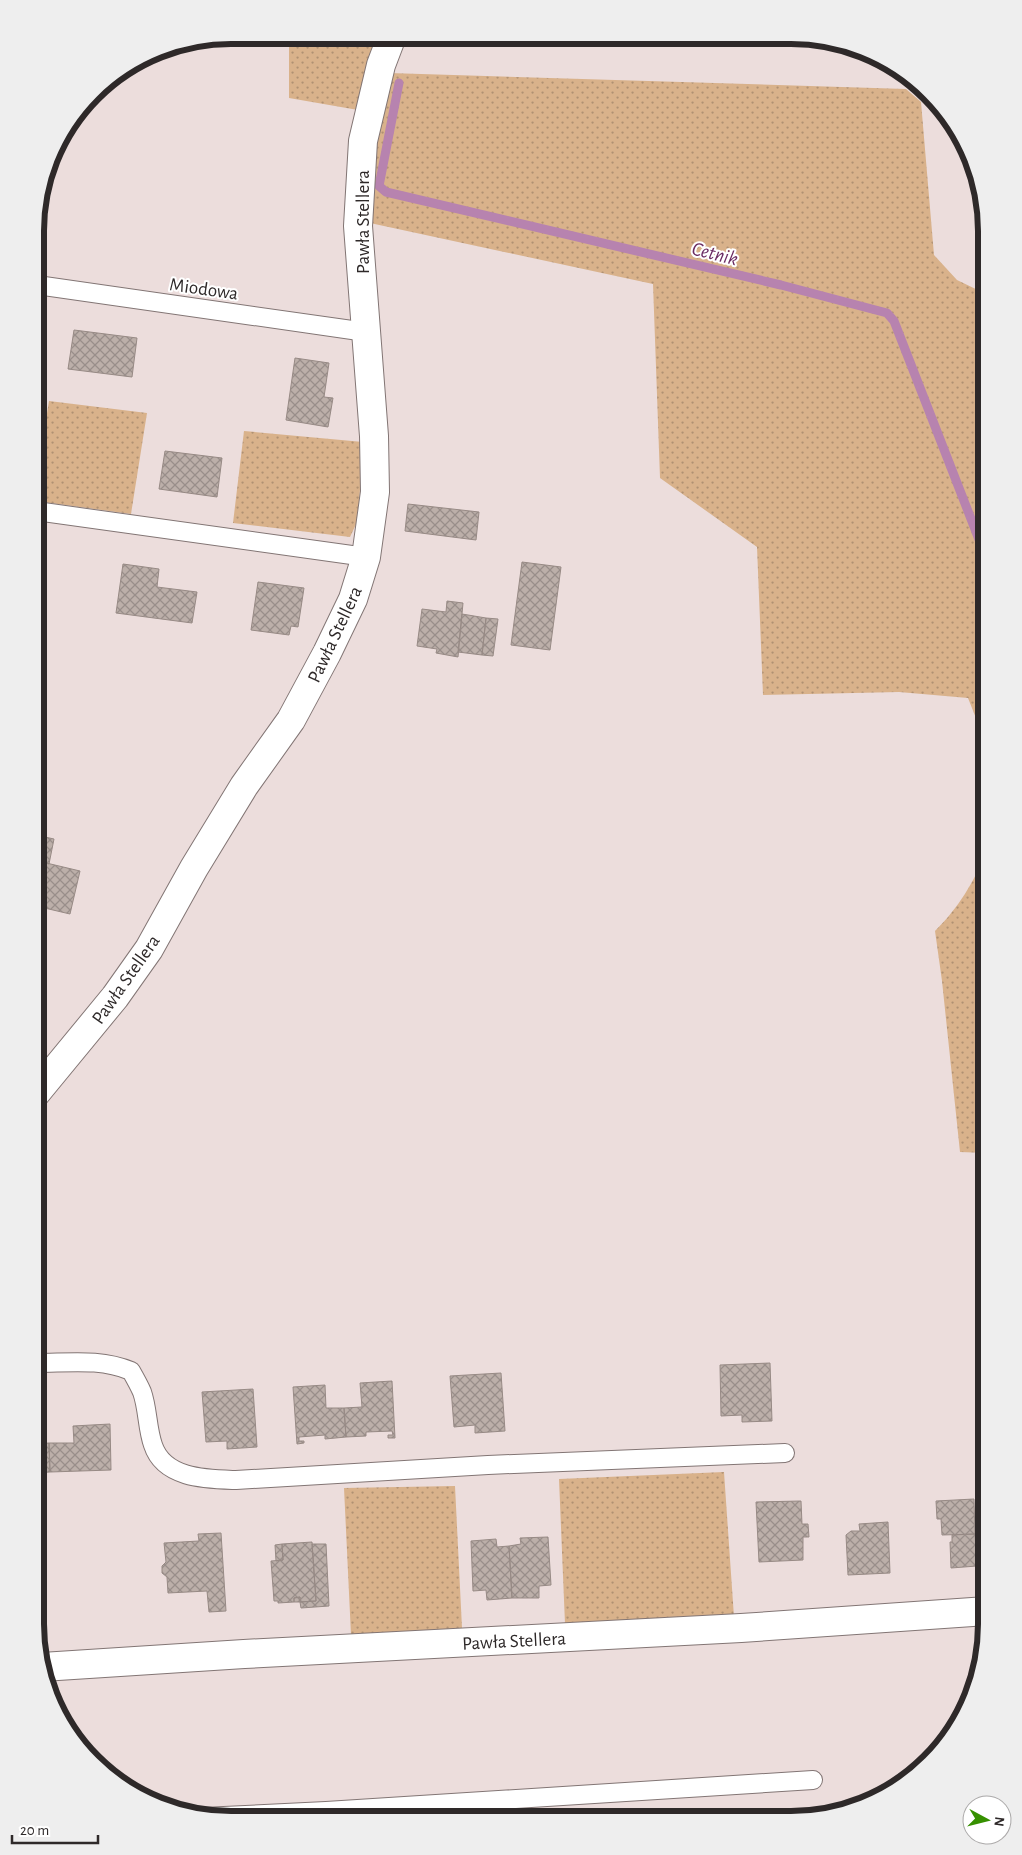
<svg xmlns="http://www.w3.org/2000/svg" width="1022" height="1855" viewBox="0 0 1022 1855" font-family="'Alegreya Sans',sans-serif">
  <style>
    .grass { fill: url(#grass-dots) }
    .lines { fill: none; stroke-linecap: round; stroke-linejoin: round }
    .stream { stroke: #b783af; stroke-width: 9 }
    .building { fill: url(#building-cross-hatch); stroke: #978a85 }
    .lane-casing { stroke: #827574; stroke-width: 20 }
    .street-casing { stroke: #827574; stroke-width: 30 }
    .lane { stroke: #fff; stroke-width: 18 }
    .street { stroke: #fff; stroke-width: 28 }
    .labels { text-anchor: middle; stroke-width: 4; stroke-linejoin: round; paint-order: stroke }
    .street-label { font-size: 19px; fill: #2e2929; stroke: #fff }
    .water-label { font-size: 20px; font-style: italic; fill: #692a61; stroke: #fff }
    .rim { fill: none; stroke: #2e2929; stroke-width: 6 }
  </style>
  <defs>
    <pattern id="grass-dots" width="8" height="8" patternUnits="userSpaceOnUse" patternTransform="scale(1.25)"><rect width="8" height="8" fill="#d9b28b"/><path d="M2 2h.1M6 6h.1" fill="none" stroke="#b09172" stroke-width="1.8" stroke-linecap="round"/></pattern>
    <pattern id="building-cross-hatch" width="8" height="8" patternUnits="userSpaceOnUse" patternTransform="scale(1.25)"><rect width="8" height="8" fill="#bcafa9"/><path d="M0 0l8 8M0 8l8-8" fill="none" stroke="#998e8a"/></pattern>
  </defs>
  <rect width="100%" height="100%" fill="#ecdddc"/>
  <path class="grass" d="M289 35 379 36 358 110 289 98Z
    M389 73 906 89 921 102 934 255 957 280 984 293 987 298V746L968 698 899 692 763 695 757 547 660 478 653 284 370 223 374 140Z
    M49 401 147 413 131 514 36 501V481Z
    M244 431 363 442 358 520 350 537 233 523Z
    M987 852V1153L960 1152 942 981 935 931C960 906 972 884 987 852Z
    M724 1472 734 1617 565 1624 559 1479Z
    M455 1486 462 1628 351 1635 344 1488Z"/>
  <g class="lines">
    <path class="stream" d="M399 83 379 186 386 192 781 285 887 313 894 321 987 560"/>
  </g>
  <path class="building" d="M74 330 137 338 132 377 68 369Z
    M295 358 329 363 324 397 333 398 328 427 286 420Z
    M165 451 222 458 217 497 159 489Z
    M408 504 479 512 476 540 405 531Z
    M522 562 561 567 550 650 511 645Z
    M123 564 159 569 157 587 197 592 192 623 116 613Z
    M258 582 304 588 298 627 291 626 289 635 251 630Z
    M447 601 463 603 458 657 436 653 437 649 417 646 422 609 446 612Z
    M462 614 486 618 482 655 458 652Z
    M486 618 498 619 493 656 482 655Z
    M36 835 54 839 49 864 38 861 36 869Z
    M38 861 80 871 70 914 36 906V869Z
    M770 1363 772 1421 742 1422V1415L721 1416 720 1365Z
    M501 1373 505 1431 475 1433V1425L454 1427 450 1376Z
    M392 1381 395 1438H388V1435H393L392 1431 366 1432V1436L346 1437 344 1408 362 1407 360 1383Z
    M325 1385 326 1408H344L346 1437 325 1439V1435L299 1437V1441H304V1443L297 1444 293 1387Z
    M253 1389 257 1447 227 1449V1441L206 1442 202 1392Z
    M110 1424 111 1470 50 1472 49 1443H74L73 1426Z
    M49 1443 50 1472 35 1473V1444Z
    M974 1499 975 1534 942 1535 941 1519H937L936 1501Z
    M801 1501 802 1524H808L809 1537H803V1560L759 1562 756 1502Z
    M888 1522 890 1573 848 1575 846 1535 851 1531H860L859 1524Z
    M221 1533 226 1611 209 1612 207 1591 168 1593 167 1577 162 1573V1566L166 1562 164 1543 199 1541 198 1534Z
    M975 1534 977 1566 951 1568 950 1542H952V1535Z
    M548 1537 551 1585 539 1586V1598H512L509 1546 521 1544 520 1538Z
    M496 1539 497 1547 509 1546 512 1598 487 1600 486 1590 473 1591 471 1541Z
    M312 1542 316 1601 300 1602V1597L294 1598V1602L278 1603V1601H274L271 1561 283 1560 282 1544Z
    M282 1544 283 1560 276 1561 275 1545Z
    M312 1544H326L329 1606 301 1608 300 1602 316 1601Z
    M300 1597V1602H294V1598Z"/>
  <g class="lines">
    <defs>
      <path id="lane" d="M37 285 366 332
        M36 511 366 557
        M35 1363C69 1363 100 1358 131 1371 135 1378 139 1385 142 1392 148 1409 147 1428 153 1445 164 1479 207 1479 236 1480L488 1465 785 1453
        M202 1817 326 1811 813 1780"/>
      <path id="street" d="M36 1093 115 997 149 949 194 868 244 786 291 720 327 653 353 599 366 557 375 492 374 436 358 226 363 141 381 65 392 36
        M42 1667 244 1654 741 1628 987 1611"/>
    </defs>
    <use href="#lane" class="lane-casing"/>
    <use href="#street" class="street-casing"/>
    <use href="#lane" class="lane"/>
    <use href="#street" class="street"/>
  </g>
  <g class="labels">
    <g class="street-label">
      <text transform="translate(362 222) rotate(-90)" y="7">Pawła Stellera</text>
      <text transform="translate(204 288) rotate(8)" y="7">Miodowa</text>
      <text transform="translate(334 634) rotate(-65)" y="7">Pawła Stellera</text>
      <text transform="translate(125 979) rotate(-55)" y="7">Pawła Stellera</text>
      <text transform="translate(514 1640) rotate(-3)" y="7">Pawła Stellera</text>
    </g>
    <g class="water-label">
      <text transform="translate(715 253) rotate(14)" y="7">Cetnik</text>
    </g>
  </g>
  <path d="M0 0H1022V1855H0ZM231 44H791A187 187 0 0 1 978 231V1624A187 187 0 0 1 791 1811H231A187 187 0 0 1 44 1624V231A187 187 0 0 1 231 44Z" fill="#eee" fill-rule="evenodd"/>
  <path class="rim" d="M231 44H791A187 187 0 0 1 978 231V1624A187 187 0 0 1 791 1811H231A187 187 0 0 1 44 1624V231A187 187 0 0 1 231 44Z"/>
  <g transform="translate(987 1820) rotate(97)"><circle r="24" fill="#ffffff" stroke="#aba9a9"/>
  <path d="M0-4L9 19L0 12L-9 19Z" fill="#369000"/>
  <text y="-8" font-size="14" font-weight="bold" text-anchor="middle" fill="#2e2929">N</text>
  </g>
  <path d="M12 1835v8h86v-8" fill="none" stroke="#2e2929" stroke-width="2.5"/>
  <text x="20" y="1835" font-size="15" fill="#2e2929" stroke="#ffffff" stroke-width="4" paint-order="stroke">20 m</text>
</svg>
